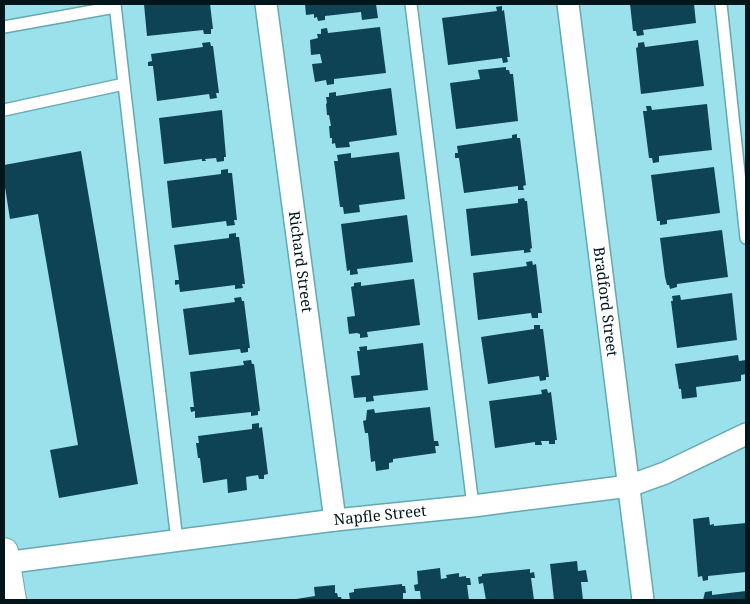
<svg xmlns="http://www.w3.org/2000/svg" width="750" height="604" viewBox="0 0 750 604" font-family="'Noto Serif',serif">
  <style>
    .building { fill: #0e4356 }
    .lines { fill: none; stroke-linecap: round; stroke-linejoin: round }
    .lane-casing { stroke: #64a8b2; stroke-width: 14 }
    .street-casing { stroke: #64a8b2; stroke-width: 24 }
    .primary-casing { stroke: #64a8b2; stroke-width: 30 }
    .lane { stroke: #fff; stroke-width: 11 }
    .street { stroke: #fff; stroke-width: 21 }
    .primary { stroke: #fff; stroke-width: 28 }
    .labels { text-anchor: middle; stroke-width: 5; stroke-linejoin: round; paint-order: stroke }
    .street-label { font-size: 15px; fill: #00161a; stroke: #dffafe }
  </style>
  <rect width="100%" height="100%" fill="#9be1eb"/>
  <path class="building" d="M144 4H210L213 29H211V34H204L203 30 147 36Z
    M305 4H376L378 18 362 20 361 12 325 16V20L318 21 317 17 314 18V14L306 15Z
    M630 4H694L696 23 643 30 644 35 637 36 636 31H633Z
    M502 6V11L504 10 510 57H507L508 62 503 63 502 58 448 65 442 18 497 11 496 7Z
    M380 27 386 73 334 79V84L327 85 326 80 315 82 312 64 322 63 320 54 311 55 310 40 318 38 317 34H321V29L327 28 328 33Z
    M698 40 704 86 641 94 636 48 638 47V43L644 42 645 47Z
    M210 42 211 46H213L219 93H216L217 98 210 99 209 94 157 101 153 66H148V62L152 61 151 54 203 47 202 43Z
    M506 67V70H509L510 74H513L518 121 456 129 450 83 480 79 478 70Z
    M391 88 397 135 349 142 350 147 336 148 335 143 332 144V138H330L329 126H331L329 115H327L326 104 327 103 326 97H329V93L336 92V96Z
    M707 104 712 150 659 156V162L653 163 652 158H649L643 111H647L646 106H651L652 110Z
    M222 110 226 157H224V161L217 162 216 158 205 159 206 161H202V159L164 164 159 118Z
    M517 134V138H520L526 185 523 186 524 190H518V186L464 193 459 158H455V153H458L457 146 512 138V135Z
    M81 151 138 484 59 498 50 450 78 445 38 214 10 219 4 181V165Z
    M399 152 405 199 359 205 360 212 344 214 343 207H340L334 161H338L337 155 351 153V158Z
    M714 167 720 213 667 220V224L660 225V221H657L651 175Z
    M228 169V173H232L237 220H234L235 225 227 226 226 221 172 228 167 181 221 174V170Z
    M524 198 525 201H527L532 248 530 249 531 252 524 253V250L471 256 466 209 518 203V199Z
    M407 215 413 262 357 269 358 274 350 275V270L347 271 341 224Z
    M722 230 728 277 677 284V287L670 289 669 285H667L665 277 660 238Z
    M236 233V237H239L245 284H242L243 288 235 289V285L180 292 179 284 175 285V280H179L174 245 229 238V234Z
    M532 261 533 265 536 264 542 313H538V318H532L531 313 478 320 473 273 527 266 526 262Z
    M414 279 420 325 367 332 368 337 360 338V334L357 333 349 334 347 317 355 316 351 287 354 286V283L361 282V286Z
    M732 293 737 340 677 348 671 301H673L672 296 680 295 681 300Z
    M241 297 242 301H244L250 348H248V352L241 353 240 349 189 355 183 309 235 302 234 298Z
    M534 325H540V329H543L549 377H546V380L540 381 539 376 488 384 481 337 534 329Z
    M423 343 428 390 373 396 374 401 366 402V397L354 398 351 376 360 375 357 351H360L359 347 367 346V350Z
    M738 355 739 361 746 360V374L741 375V381L696 387 697 397 682 399 681 389H679L675 364Z
    M251 360 252 364H254L257 387 260 411H258V415L251 416V412L195 418V411L191 412 190 407H194L190 372 244 365 243 361Z
    M547 389 548 393 551 392 557 440H555V444H549V441H541L542 445H535V442L495 448 489 401 542 394 541 390Z
    M430 407 434 441H438L439 446H435L436 453 393 459V462L389 463V469L376 471 375 461 371 462 368 433H365L363 421 366 420 367 410 374 409 375 413Z
    M259 423V428L262 427 268 474 264 475V479H259L258 475 246 477 247 490 228 493 227 479 203 483 200 458H198L196 443H199L198 436 252 429V424Z
    M709 517 710 525 714 524V526L746 523V572L708 576V580L703 581 702 576 698 577 693 519Z
    M577 561 578 571 586 570 588 582H581L583 600H554L550 564Z
    M440 568 441 579 447 578 446 575 459 573V577L466 576V578H470L471 585H467L469 600H421L420 591H415L414 585 418 584 417 571Z
    M530 569V573L534 572 535 578H531L534 600H486L483 583 479 584 478 577 482 576V574Z
    M402 584V586H405L406 593H403V600H350L349 593 354 592V589Z
    M335 585V593H337L338 597H341L342 600H290L315 596 314 587Z
    M712 591V595L746 591V600H703L705 592Z"/>
  <g class="lines">
    <defs>
      <path id="lane" d="M411 4 473 506
        M721 4 746 238
        M4 27 115 7
        M124 84 177 541
        M4 110 124 84 115 4"/>
      <g id="street">
        <path id="s1" d="M266 4 335 520"/>
        <path id="s2" d="M568 4 643 600"/>
        <path id="s3" d="M4 563 335 520 473 506 629 486 665 473 746 434"/>
      </g>
      <path id="primary" d="M4 552 12 600"/>
    </defs>
    <use href="#lane" class="lane-casing"/>
    <use href="#street" class="street-casing"/>
    <use href="#primary" class="primary-casing"/>
    <use href="#lane" class="lane"/>
    <use href="#street" class="street"/>
    <use href="#primary" class="primary"/>
  </g>
  <g class="labels">
    <g class="street-label">
      <text dy="5" stroke="none"><textPath href="#s1" startOffset="260">Richard Street</textPath></text>
      <text dy="5" stroke="none"><textPath href="#s2" startOffset="300">Bradford Street</textPath></text>
      <text dy="5" stroke="none"><textPath href="#s3" startOffset="379">Napfle Street</textPath></text>
    </g>
  </g>
  <rect width="750" height="604" fill="none" stroke="#00161a" stroke-width="10"/>
</svg>
